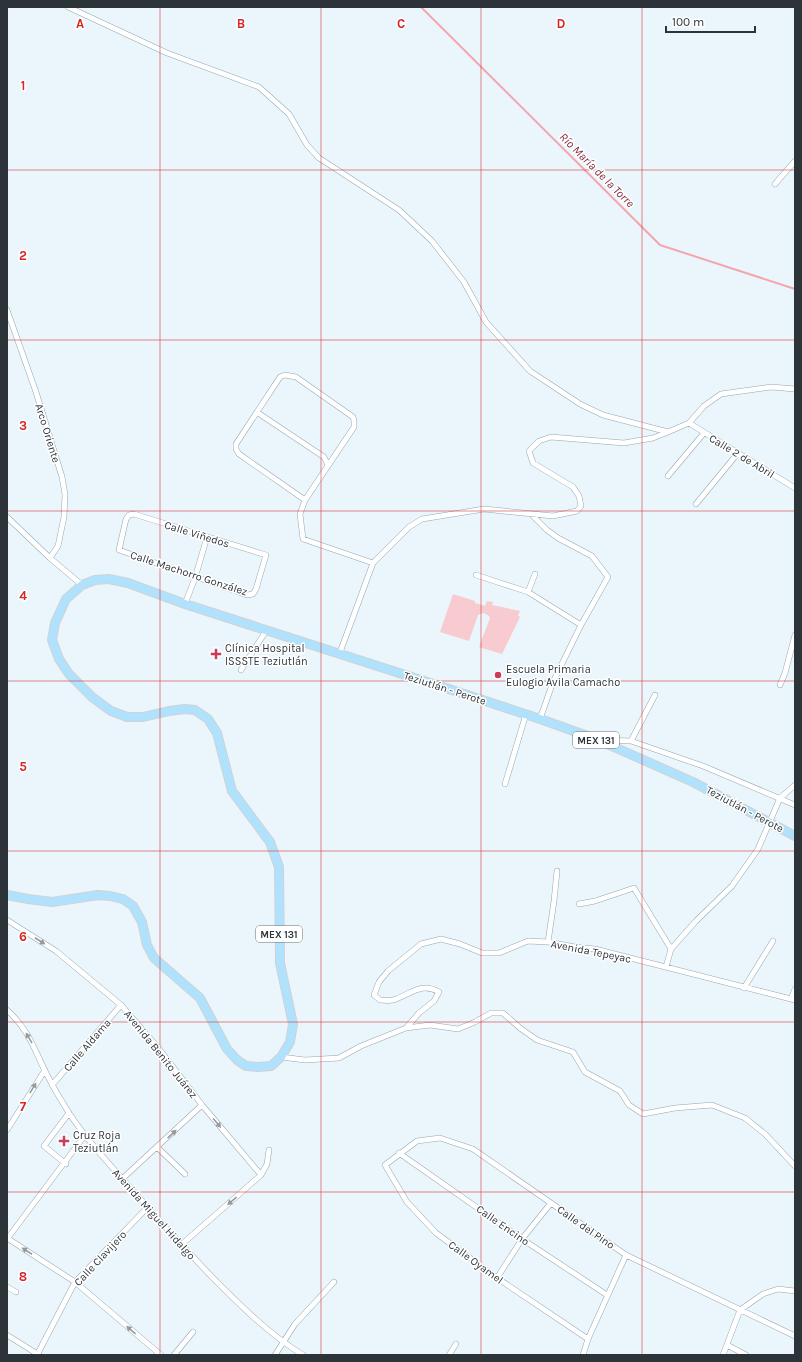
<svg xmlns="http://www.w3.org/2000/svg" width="802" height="1362" viewBox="0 0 802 1362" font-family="Karla,sans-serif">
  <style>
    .green { fill: #f7cbcf }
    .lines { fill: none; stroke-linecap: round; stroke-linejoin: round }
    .stream { stroke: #f4a6ae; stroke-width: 2 }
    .street-casing { stroke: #95a7b2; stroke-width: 6 }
    .primary-casing { stroke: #d1d2d3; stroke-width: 10 }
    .street { stroke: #fff; stroke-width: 5 }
    .primary { stroke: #b0e2fd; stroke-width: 8 }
    .oneway { fill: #969a9c }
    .grid { fill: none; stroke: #d62828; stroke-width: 1; stroke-opacity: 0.55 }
    .poi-dot { fill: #cb3c5b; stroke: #fff; stroke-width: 1.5 }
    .labels { text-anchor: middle; stroke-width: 3; stroke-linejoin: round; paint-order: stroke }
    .shield { fill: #fff; stroke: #6c7174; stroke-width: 1 }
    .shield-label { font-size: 10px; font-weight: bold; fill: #2d3439 }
    .street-label { font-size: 11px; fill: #2d3439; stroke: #fff }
    .poi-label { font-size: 11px; fill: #2d3439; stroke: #fff; text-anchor: start }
    .water-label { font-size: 12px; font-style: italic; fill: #872c3e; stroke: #fff }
    .grid-label { font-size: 13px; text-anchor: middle; font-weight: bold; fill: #d62828; stroke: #fff; stroke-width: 3; stroke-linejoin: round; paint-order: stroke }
  </style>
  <rect width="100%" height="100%" fill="#eaf6fc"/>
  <path class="green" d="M453 594 475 601V603L485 606 487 601 493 602 492 605 520 611 518 616 520 617 502 654 479 647 490 618 488 615 483 613 478 615 469 641 440 632Z"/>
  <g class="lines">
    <path class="stream" d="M421 7 660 245 795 289"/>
    <defs>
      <path id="street" d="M68 7 167 53 259 87 289 114 307 145 319 158 399 210 432 241 464 282 486 322 530 371 580 404 603 415 668 432 689 423 704 406 721 394 771 387 795 389
        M775 184 795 161
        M7 310 36 392 62 477 65 494 64 517 58 546 50 558
        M258 413 324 457 328 465
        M689 423 795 488
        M668 476 704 433
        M305 500 239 454 236 449V444L280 377 285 375 296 377 353 417 354 421V427L305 500 300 514 303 539 373 563
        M696 504 738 453
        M134 514 266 555 256 589 253 594 247 595 119 550 126 519 129 515Z
        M531 514 547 530 558 538 592 556 608 577 581 625 553 682 540 719
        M7 517 50 558 82 585
        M476 575 528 592 581 625
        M528 592 535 574
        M185 604 195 578 207 537
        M339 655 373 563 409 527 422 519 484 509 553 516 577 511 581 506 579 496 573 487 533 463 529 451 539 441 551 437 624 443 653 438 668 432
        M241 670 266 631
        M780 685 785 673 795 635
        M602 740 631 741 703 766 795 805
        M631 741 655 695
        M505 784 526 714
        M579 904 595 901 634 888 671 949
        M7 920 56 951 121 1005 160 1050 202 1105 261 1175
        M548 942 554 901 557 871
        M666 967 671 949 696 921 732 886 758 849 780 798 795 785
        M744 988 773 941
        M791 999 795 989
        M7 1010C28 1029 33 1046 45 1071 52 1085 60 1099 69 1113 88 1142 113 1168 136 1194 161 1223 187 1251 214 1279 242 1307 269 1334 303 1355
        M406 1028 430 1025 458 1029 475 1022 491 1013H503L520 1028 537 1040 573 1052 585 1072 620 1091 629 1105 643 1114 675 1108 712 1105 745 1118 765 1134 795 1166
        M281 1057 305 1060 339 1058 361 1046 406 1028 419 1013 434 1001 439 992C421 981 410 995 393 1000 389 1001 384 1000 380 1000L374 995 379 982 388 971 421 944 441 939 460 944 482 953H499L528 941 548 942 575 947 595 949 795 1000
        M52 1085 121 1005
        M7 1130 45 1070
        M157 1147 185 1174
        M399 1153 522 1239 607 1295
        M66 1164 44 1146 69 1113
        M122 1179 202 1105
        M7 1238 75 1282 161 1355
        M7 1239 85 1135
        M181 1245 261 1175 267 1164 269 1150
        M497 1278 522 1239 551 1203
        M7 1287 16 1292
        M7 1335 39 1355
        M588 1339 497 1278 436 1233 407 1202 385 1165 417 1141 440 1138 473 1149 626 1255 795 1336
        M727 1345 746 1355
        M37 1355 75 1282 147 1208
        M174 1355 193 1332
        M275 1355 295 1324 334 1282
        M449 1355 456 1344
        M583 1355 588 1339 626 1255
        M723 1355 740 1310 763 1294 778 1289 795 1291"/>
      <path id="primary" d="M7 895 28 899 52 902 98 895 110 896 123 899 133 906 142 922 147 945 154 958 200 998 227 1049 237 1060 246 1066 258 1067 271 1066 281 1057 290 1042 293 1024 280 963 279 867 270 842 232 791 217 733 208 719 195 710 185 709 169 711 143 717H127L111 711 92 697 69 674 59 659 52 640 55 623 66 599 82 585 95 580 109 579 128 583 185 604 455 691 540 719 596 739 693 782 795 836"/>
    </defs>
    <use href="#street" class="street-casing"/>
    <use href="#primary" class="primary-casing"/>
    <use href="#street" class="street"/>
    <use href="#primary" class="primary"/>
  </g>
  <defs><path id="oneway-solid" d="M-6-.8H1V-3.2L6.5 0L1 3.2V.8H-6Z"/></defs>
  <g class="oneway">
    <use href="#oneway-solid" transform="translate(40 941) rotate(33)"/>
    <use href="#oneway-solid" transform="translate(29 1038) rotate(-121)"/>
    <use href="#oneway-solid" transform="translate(33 1088) rotate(-58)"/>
    <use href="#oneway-solid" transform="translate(217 1123) rotate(50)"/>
    <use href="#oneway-solid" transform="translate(172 1134) rotate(-43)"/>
    <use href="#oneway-solid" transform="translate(232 1201) rotate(139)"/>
    <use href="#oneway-solid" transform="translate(27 1251) rotate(-147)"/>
    <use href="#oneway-solid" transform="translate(131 1330) rotate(-140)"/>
  </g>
  <path class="grid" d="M160 7V1355M321 7V1355M481 7V1355M642 7V1355M7 170H795M7 340H795M7 511H795M7 681H795M7 851H795M7 1022H795M7 1192H795"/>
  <g class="poi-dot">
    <path d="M214 648h4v4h4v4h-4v4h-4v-4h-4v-4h4z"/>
    <circle cx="498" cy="675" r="4"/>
    <path d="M62 1135h4v4h4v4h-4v4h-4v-4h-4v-4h4z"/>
  </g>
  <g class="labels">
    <g class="shield">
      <rect x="573" y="732" width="46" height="16" rx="3"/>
      <rect x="256" y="926" width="46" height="16" rx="3"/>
    </g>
    <g class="shield-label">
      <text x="596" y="744">MEX 131</text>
      <text x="279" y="938">MEX 131</text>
    </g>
    <g class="street-label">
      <text transform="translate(48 433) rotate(73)" y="4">Arco Oriente</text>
      <text transform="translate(742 456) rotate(31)" y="4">Calle 2 de Abril</text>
      <text transform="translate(197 534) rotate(17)" y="4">Calle Viñedos</text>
      <text transform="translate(189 573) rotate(18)" y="4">Calle Machorro González</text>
      <text transform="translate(445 688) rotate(18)" y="4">Teziutlán - Perote</text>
      <text transform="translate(745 809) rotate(28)" y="4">Teziutlán - Perote</text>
      <text transform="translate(591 951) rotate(11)" y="4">Avenida Tepeyac</text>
      <text transform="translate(87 1045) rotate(-49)" y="4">Calle Aldama</text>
      <text transform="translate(161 1054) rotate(51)" y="4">Avenida Benito Juárez</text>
      <text transform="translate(154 1214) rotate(48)" y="4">Avenida Miguel Hidalgo</text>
      <text transform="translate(503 1225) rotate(35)" y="4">Calle Encino</text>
      <text transform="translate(586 1227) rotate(35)" y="4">Calle del Pino</text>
      <text transform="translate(100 1258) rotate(-47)" y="4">Calle Clavijero</text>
      <text transform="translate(476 1262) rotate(36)" y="4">Calle Oyamel</text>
    </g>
    <g class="poi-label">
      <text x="225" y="652">Clínica Hospital<tspan x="225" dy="13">ISSSTE Teziutlán</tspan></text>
      <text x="506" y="673">Escuela Primaria<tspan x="506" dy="13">Eulogio Avila Camacho</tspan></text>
      <text x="73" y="1139">Cruz Roja<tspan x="73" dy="13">Teziutlán</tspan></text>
    </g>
    <g class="water-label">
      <text transform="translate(597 170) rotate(45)" y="4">Río María de la Torre</text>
    </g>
  </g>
  <g class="grid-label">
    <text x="80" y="28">A</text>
    <text x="241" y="28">B</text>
    <text x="401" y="28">C</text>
    <text x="561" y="28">D</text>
    <text x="23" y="90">1</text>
    <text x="23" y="260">2</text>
    <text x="23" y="430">3</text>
    <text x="23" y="600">4</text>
    <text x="23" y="771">5</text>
    <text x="23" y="941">6</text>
    <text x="23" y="1111">7</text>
    <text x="23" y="1281">8</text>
  </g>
  <rect width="802" height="1362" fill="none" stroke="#2d3439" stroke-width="16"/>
  <path d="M666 26v6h89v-6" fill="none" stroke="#2d3439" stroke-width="2"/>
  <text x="672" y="26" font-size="12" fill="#2d3439" stroke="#ffffff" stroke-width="3" paint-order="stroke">100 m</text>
</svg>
